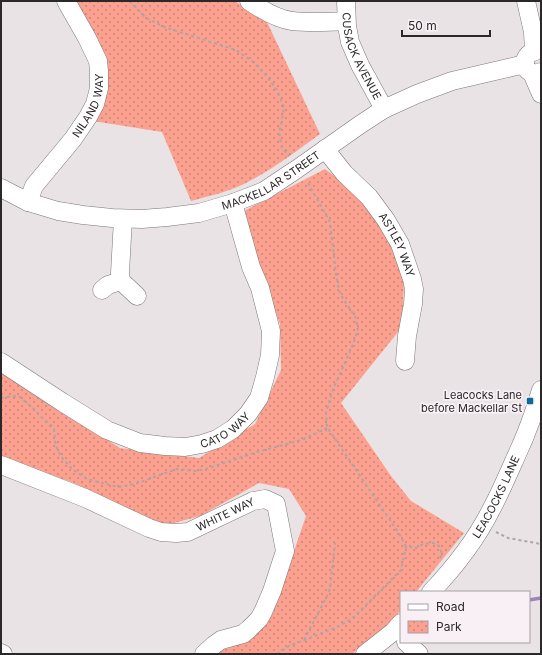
<svg xmlns="http://www.w3.org/2000/svg" width="542" height="655" viewBox="0 0 542 655" font-family="Inter,sans-serif">
  <style>
    .park { fill: url(#park-dots) }
    .lines { fill: none; stroke-linecap: round; stroke-linejoin: round }
    .stream { stroke: #9e83bd; stroke-width: 3.5 }
    .minor-casing { stroke: #7c7679; stroke-width: 19 }
    .path { stroke: #aba5a8; stroke-width: 2; stroke-dasharray: 3 3; stroke-linecap: butt }
    .minor { stroke: #fff; stroke-width: 18 }
    .poi-dot { fill: #0f6a9a; stroke: #f8f0f4; stroke-width: 1.5 }
    .labels { text-anchor: middle; stroke-width: 3.5; stroke-linejoin: round; paint-order: stroke }
    .street-label { font-size: 11px; fill: #2b282a; stroke: #f8f0f4 }
    .poi-label { font-size: 11px; fill: #2b282a; stroke: #f8f0f4; text-anchor: end }
  </style>
  <defs>
    <pattern id="park-dots" width="8" height="8" patternUnits="userSpaceOnUse"><rect width="8" height="8" fill="#fca18f"/><path d="M2 2h.1M6 6h.1" fill="none" stroke="#cc8375" stroke-width="1.8" stroke-linecap="round"/></pattern>
  </defs>
  <rect width="100%" height="100%" fill="#eae3e6"/>
  <path class="park" d="M69 1H236L247 11 267 22 320 134C295 152 272 170 244 184 228 192 209 196 191 201L162 132 93 121 103 101Z
    M325 169 357 193 387 233 404 283 402 327 341 403 391 476 411 501 464 533 416 592H401V610L387 627 352 654H212L250 640 272 615 306 516 289 489 259 483 200 516 163 526 74 483 1 458V371L120 448 199 458 255 424 281 370 280 324 240 213Z"/>
  <g class="lines">
    <path class="stream" d="M529 600 541 598"/>
    <defs>
      <g id="minor">
        <path d="M249 1C262 10 277 19 292 21 310 23 329 22 346 21"/>
        <path id="s1" d="M346 1 347 26 350 42 360 65 384 109"/>
        <path d="M526 1 533 32 534 52"/>
        <path d="M529 54C519 64 528 77 541 72"/>
        <path d="M532 73 541 94"/>
        <path id="s2" d="M325 149 344 173 369 197 386 220 400 244 412 279 414 289 413 304 407 336 405 361"/>
        <path id="s3" d="M1 188 28 202 58 211 83 215 112 218 142 219 167 217 199 213 233 203 264 191 297 169 361 124 384 109 417 94 452 81 525 64"/>
        <path id="s4" d="M28 202 34 186 73 139 88 117 95 104 99 88V71L98 61 87 38 66 1"/>
        <path d="M123 219 120 273 121 281 137 296"/>
        <path d="M102 290 108 285 121 281"/>
        <path id="s5" d="M1 362 62 402 107 430 140 443 165 446 185 447 202 444 217 439 233 429 248 414 259 398 265 377 270 355 271 331 260 288 251 267 233 203"/>
        <path id="s6" d="M1 465 85 498 149 528 161 532 176 533 188 532 253 501 265 499 276 504 285 551 272 591 263 612 259 619 249 629 243 634 221 640 214 645 204 654"/>
        <path id="s7" d="M431 592C454 568 477 538 492 508 500 493 507 477 514 461 525 438 534 414 541 390"/>
        <path d="M406 642 419 654"/>
        <path d="M1 653 3 654"/>
        <path d="M365 654 393 632 401 623"/>
      </g>
    </defs>
    <use href="#minor" class="minor-casing"/>
    <path class="path" d="M130 1 146 18 167 28 236 50 252 61 265 74 277 90 284 107 282 120 279 133 282 148 289 156
      M308 183 330 222 336 274 339 290 343 299 355 316 358 328 354 342 332 392 326 413 327 427 398 532 406 546
      M1 398 13 396 20 397 36 411 42 418 51 425 54 429 55 441 57 449 63 459 72 469 87 479 118 487 135 484 177 469 196 471 206 469 260 451 291 443 304 439 327 428
      M496 532 508 538 541 544
      M304 640 327 596 330 589 335 543
      M277 654 289 646 335 628 352 619 401 570 406 546 416 548 423 544 433 543 439 546 442 554 440 558"/>
    <use href="#minor" class="minor"/>
  </g>
  <rect class="poi-dot" x="526" y="397" width="8" height="8" rx="2"/>
  <g class="labels">
    <g class="street-label">
      <text dy="4" stroke="none"><textPath href="#s1" startOffset="58">CUSACK AVENUE</textPath></text>
      <text dy="4" stroke="none"><textPath href="#s4" startOffset="116">NILAND WAY</textPath></text>
      <text dy="4" stroke="none"><textPath href="#s3" startOffset="283">MACKELLAR STREET</textPath></text>
      <text dy="4" stroke="none"><textPath href="#s2" startOffset="121">ASTLEY WAY</textPath></text>
      <text dy="4" stroke="none"><textPath href="#s5" startOffset="251">CATO WAY</textPath></text>
      <text dy="4" stroke="none"><textPath href="#s7" startOffset="116">LEACOCKS LANE</textPath></text>
      <text dy="4" stroke="none"><textPath href="#s6" startOffset="242">WHITE WAY</textPath></text>
    </g>
    <g class="poi-label">
      <text x="522" y="399">Leacocks Lane<tspan x="522" dy="13">before Mackellar St</tspan></text>
    </g>
  </g>
  <rect width="542" height="655" fill="none" stroke="#2b282a" stroke-width="4"/>
  <rect x="400" y="591" width="130" height="52" fill="#f8f0f4" stroke="#a6a0a3"/>
  <rect x="408" y="604" width="20" height="6" fill="#ffffff" stroke="#a6a0a3"/>
  <text x="436" y="611" font-size="12" fill="#2b282a">Road</text>
  <rect x="408" y="621" width="20" height="12" fill="url(#park-dots)" stroke="#a6a0a3"/>
  <text x="436" y="631" font-size="12" fill="#2b282a">Park</text>
  <path d="M402 30v6h88v-6" fill="none" stroke="#2b282a" stroke-width="2"/>
  <text x="408" y="30" font-size="12" fill="#2b282a" stroke="#f8f0f4" stroke-width="3" paint-order="stroke">50 m</text>
</svg>
